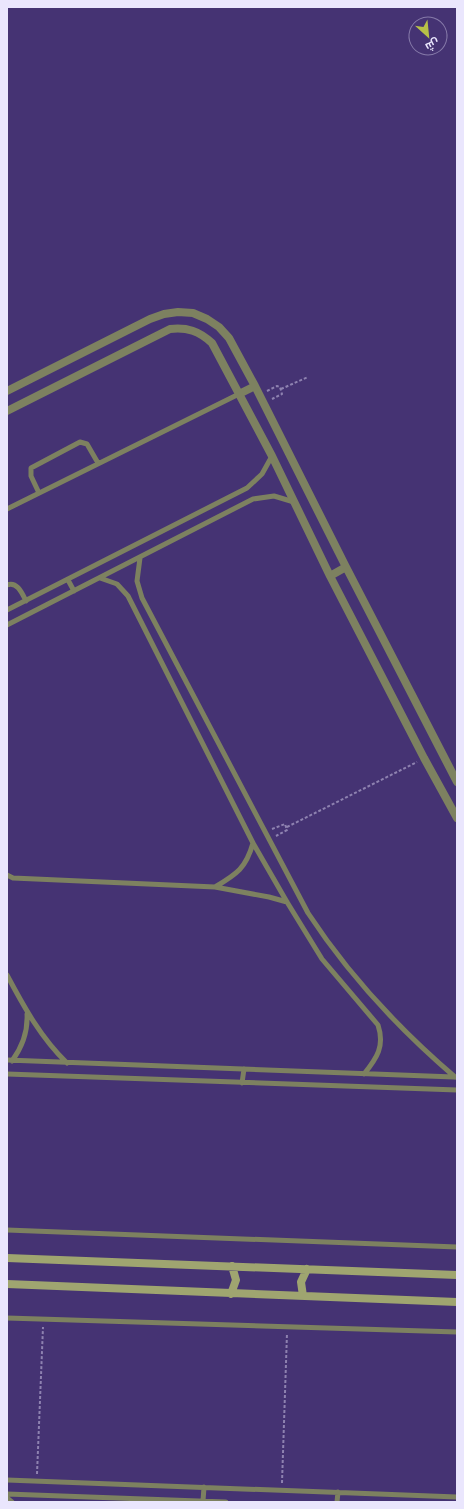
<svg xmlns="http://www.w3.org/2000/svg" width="464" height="1509" viewBox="0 0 464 1509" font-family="Signika,Cairo,sans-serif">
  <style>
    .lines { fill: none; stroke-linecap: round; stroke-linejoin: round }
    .path { stroke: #8e82b0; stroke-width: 2; stroke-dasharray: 3 2; stroke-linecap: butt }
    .service { stroke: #7d8160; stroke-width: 5 }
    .tertiary { stroke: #7d8160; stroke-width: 8 }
    .secondary { stroke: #9fa570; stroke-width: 8 }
  </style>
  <rect width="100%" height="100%" fill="#453373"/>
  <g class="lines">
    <path class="path" d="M281 389 308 377
      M267 391 277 386 280 387 282 394 272 399
      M287 827 417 762
      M272 829 285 824 287 830 276 836
      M37 1474 43 1327
      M282 1483 287 1333"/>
    <path class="service" d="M39 493 31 476V468L80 442 87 444 98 463
      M7 509 239 394
      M140 558 137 581 142 598 308 913C348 974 399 1029 455 1077
      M100 578 117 584 128 596 253 843 287 902 322 959 378 1025C385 1046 377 1058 364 1074
      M68 580 74 591
      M7 585C17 581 22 593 26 601
      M7 610 247 488 262 474 272 456
      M7 625 253 499 274 496 294 502
      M7 875 13 878 215 887 269 897 287 902
      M215 887C237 874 246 868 253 843
      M7 975C24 1007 41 1038 67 1063
      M7 1060 454 1077
      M12 1061C23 1046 28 1032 27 1014
      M7 1074 457 1090
      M242 1083 244 1069
      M7 1230 457 1247
      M7 1318 457 1332
      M7 1480 457 1497
      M7 1494 226 1502
      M7 1498 12 1502
      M203 1501 204 1487
      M337 1502 338 1492"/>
    <path class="tertiary" d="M7 391 150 319 164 314 178 312 193 313 207 319 219 327 229 338 255 386 346 567 457 782
      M239 394 255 386
      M7 411 170 329C187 327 199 331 212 343L272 456 330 576 424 758 457 818
      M330 576 346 567"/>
    <path class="secondary" d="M7 1258 457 1275
      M7 1284 457 1302
      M231 1294 236 1280 232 1266
      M303 1296 301 1282 307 1269"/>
  </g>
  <rect width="464" height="1509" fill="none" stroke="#eae6fd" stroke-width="16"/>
  <g transform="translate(428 36) rotate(153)"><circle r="19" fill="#453373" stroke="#877baa"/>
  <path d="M0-3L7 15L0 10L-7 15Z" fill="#b7c147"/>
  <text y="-6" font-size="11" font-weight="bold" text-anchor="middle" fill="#eae6fd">ش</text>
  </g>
</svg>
